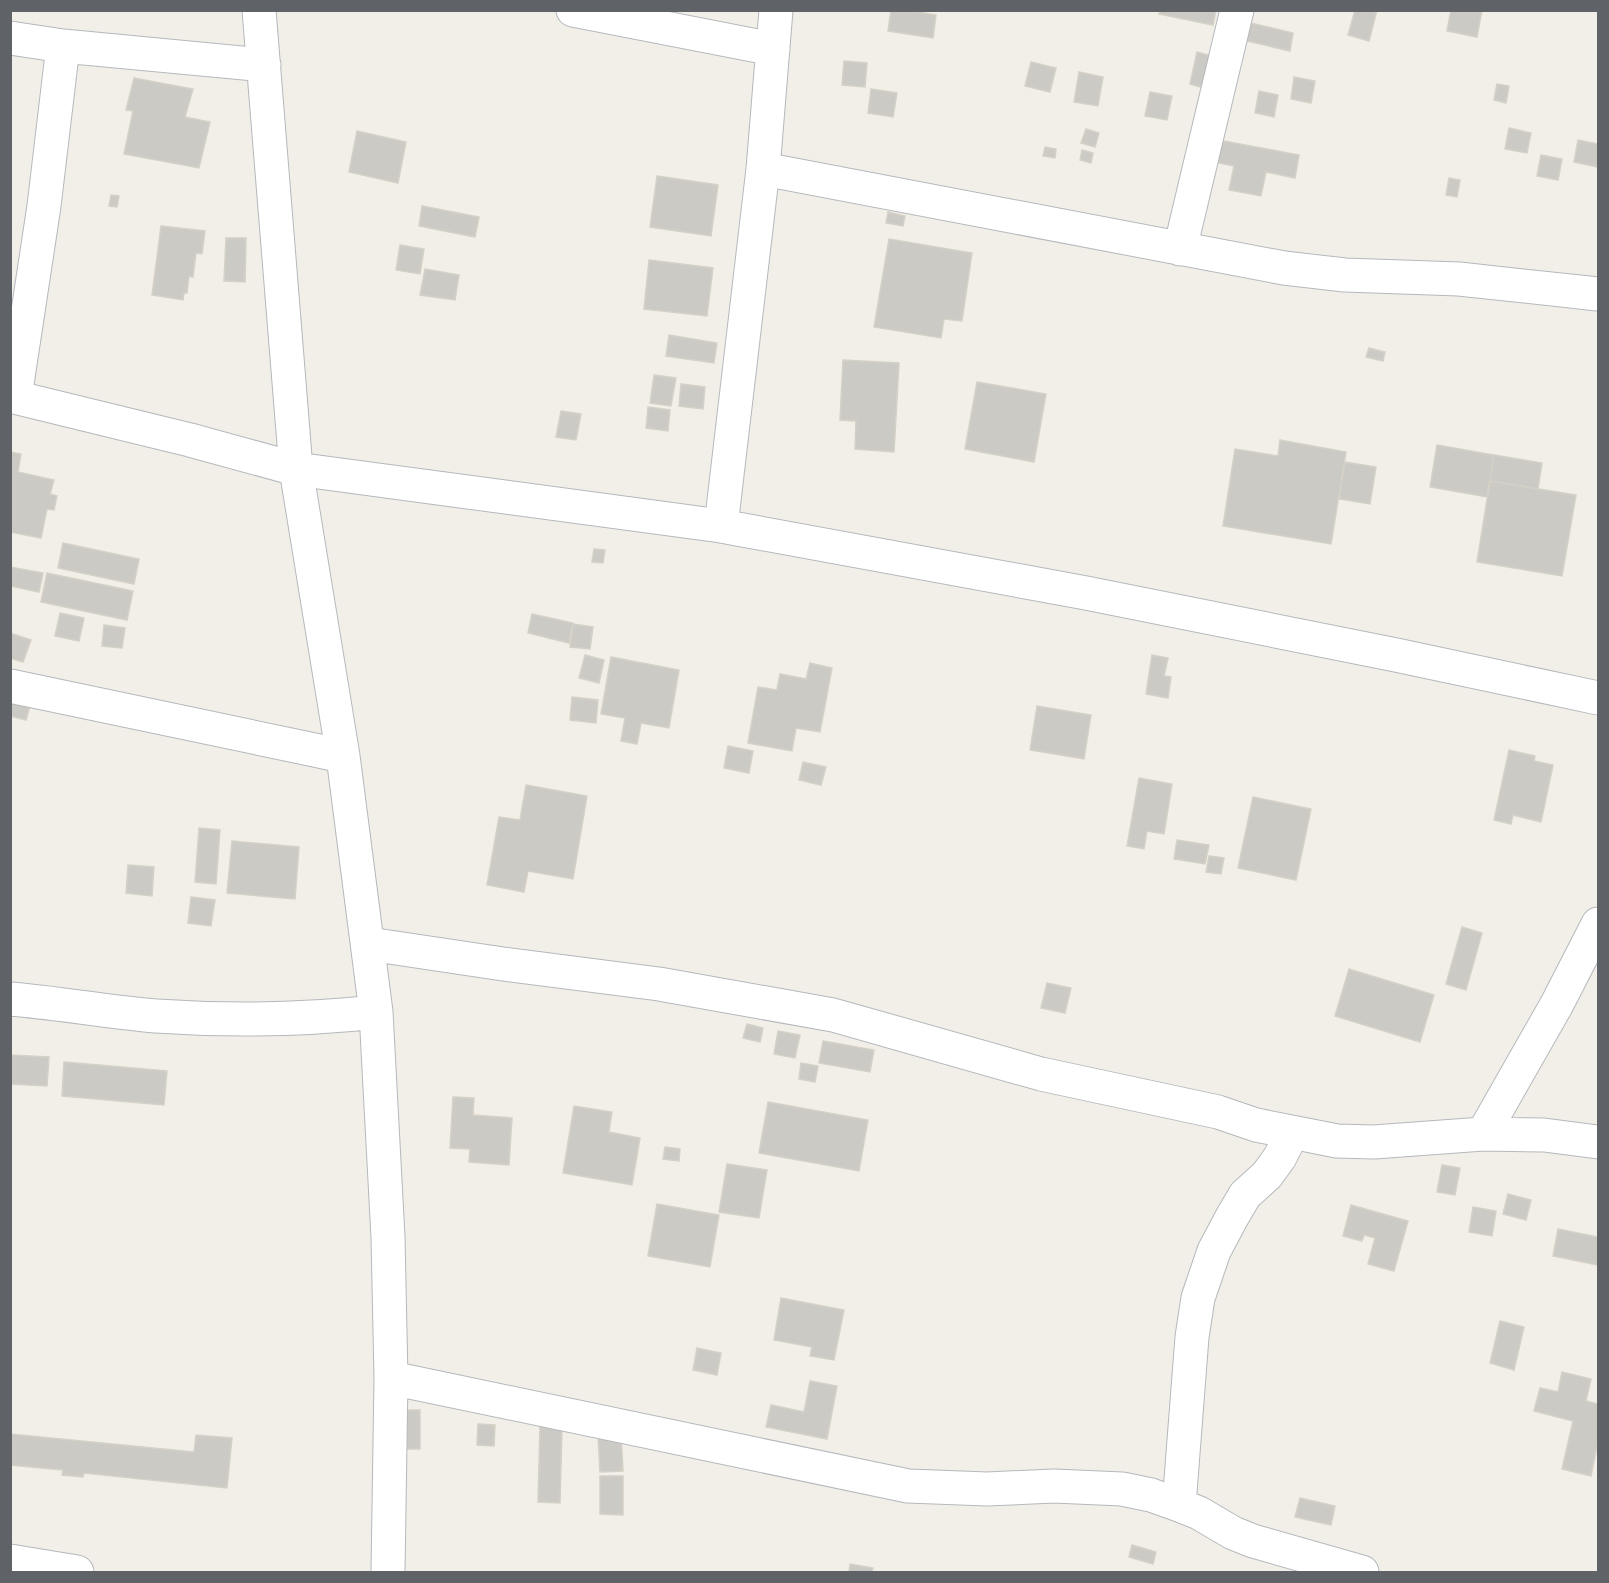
<svg xmlns="http://www.w3.org/2000/svg" width="1609" height="1583" viewBox="0 0 1609 1583" font-family="Montserrat,sans-serif">
  <style>
    .building { fill: #cccac5; stroke: #d6d1c6; stroke-width: 1.5 }
    .lines { fill: none; stroke-linecap: round; stroke-linejoin: round }
    .minor-casing { stroke: #b5b8bc; stroke-width: 35 }
    .minor { stroke: #fff; stroke-width: 33 }
  </style>
  <rect width="100%" height="100%" fill="#f1efe8"/>
  <path class="building" d="M891 10H906L936 15 933 38 888 31Z
    M1160 10H1216L1213 25 1159 14Z
    M1355 10H1377L1369 41 1348 35Z
    M1451 10H1482L1477 37 1447 31Z
    M1238 20 1293 33 1290 51 1234 38Z
    M1197 52 1212 56 1204 88 1190 84Z
    M844 61 867 63 865 87 842 85Z
    M1031 62 1056 68 1050 92 1025 86Z
    M1079 72 1103 77 1098 106 1074 102Z
    M1294 77 1315 81 1311 103 1291 99Z
    M134 78 193 89 185 117 210 122 199 168 124 154 133 111 126 110Z
    M1497 84 1509 86 1506 103 1494 100Z
    M871 89 897 93 893 117 868 113Z
    M1259 91 1278 95 1274 117 1255 113Z
    M1150 92 1172 96 1167 120 1145 116Z
    M1509 128 1531 133 1527 153 1505 149Z
    M1086 129 1099 133 1095 147 1081 143Z
    M357 131 406 142 398 183 349 172Z
    M1213 139 1299 155 1295 178 1266 172 1261 196 1229 190 1234 166 1209 161Z
    M1578 140 1598 144V167L1574 162Z
    M1045 147 1056 149 1055 158 1043 156Z
    M1082 150 1093 153 1091 163 1080 160Z
    M1541 155 1562 159 1558 180 1537 176Z
    M657 176 718 185 711 236 650 227Z
    M1449 178 1460 180 1457 197 1446 195Z
    M111 195 119 196 117 207 109 206Z
    M422 206 479 217 475 237 419 226Z
    M888 212 905 216 903 226 886 223Z
    M161 226 205 231 202 254 196 253 193 277 189 276 187 293H184L183 300 152 295Z
    M226 238H246L245 282 224 281Z
    M889 239 972 253 962 321 944 319 941 338 874 327Z
    M400 245 424 249 420 274 396 270Z
    M649 260 713 268 707 316 644 309Z
    M425 269 459 275 455 300 420 295Z
    M669 335 717 343 714 363 666 356Z
    M1369 348 1385 352 1383 361 1366 357Z
    M843 360 899 363 894 452 855 449 856 421 840 420Z
    M654 375 676 378 671 406 650 403Z
    M977 382 1046 394 1034 462 965 449Z
    M681 384 705 387 703 409 679 406Z
    M648 407 670 410 668 431 646 428Z
    M561 411 581 414 576 440 556 437Z
    M1280 440 1346 452 1331 544 1223 526 1235 449 1278 456Z
    M1437 445 1494 455 1487 497 1430 487Z
    M10 452 21 454 18 472 54 480 50 494 57 496 54 510 47 509 41 538 10 532Z
    M1494 455 1542 463 1538 489 1490 481Z
    M1345 462 1376 467 1370 504 1339 499Z
    M1490 481 1576 495 1562 576 1477 562Z
    M63 543 139 559 134 584 58 568Z
    M594 549 605 550 603 563 592 562Z
    M10 567 43 573 39 592 10 586Z
    M47 573 133 591 127 620 41 602Z
    M60 613 84 618 79 641 55 636Z
    M532 614 573 623 569 643 528 633Z
    M573 624 593 627 590 649 570 647Z
    M104 625 125 628 122 648 102 646Z
    M10 633 31 640 23 662 10 658Z
    M585 655 604 660 599 683 579 678Z
    M1152 655 1168 658 1164 676 1171 677 1168 698 1146 694Z
    M611 657 679 670 669 728 641 723 637 744 621 741 625 718 601 714Z
    M810 663 832 668 820 732 796 728 792 751 748 743 758 687 777 690 780 674 806 679Z
    M572 697 598 700 596 723 570 720Z
    M10 701 30 706 26 720 10 716Z
    M1037 706 1091 715 1084 759 1030 750Z
    M728 746 753 751 749 773 724 768Z
    M1509 750 1535 756 1534 761 1553 765 1541 822 1513 815 1511 824 1494 820Z
    M803 762 826 767 821 785 799 780Z
    M1139 778 1172 784 1164 834 1147 831 1144 849 1127 846Z
    M526 785 587 796 573 879 528 871 524 892 487 885 499 817 520 820Z
    M1253 797 1311 809 1296 880 1238 868Z
    M199 828 220 830 216 884 195 882Z
    M1177 840 1209 845 1205 864 1174 859Z
    M232 841 299 847 295 899 227 893Z
    M1209 856 1224 858 1221 874 1206 872Z
    M128 865 154 867 152 896 126 893Z
    M191 897 215 900 211 926 188 923Z
    M1462 927 1482 933 1466 990 1446 984Z
    M1349 969 1434 995 1420 1042 1335 1016Z
    M1047 983 1071 988 1065 1013 1041 1008Z
    M747 1024 763 1028 760 1042 743 1038Z
    M778 1031 800 1035 795 1058 774 1054Z
    M823 1041 874 1050 870 1072 819 1063Z
    M10 1055 49 1057 47 1086 10 1084Z
    M64 1062 167 1071 164 1105 62 1096Z
    M801 1063 818 1066 815 1082 799 1079Z
    M453 1097 474 1098 473 1115 512 1118 509 1165 469 1162 470 1149 450 1148Z
    M768 1102 868 1120 859 1171 759 1153Z
    M574 1106 612 1112 609 1132 640 1138 632 1185 563 1173Z
    M665 1147 680 1149 679 1161 663 1159Z
    M727 1164 767 1170 759 1218 719 1212Z
    M1442 1165 1460 1168 1455 1195 1437 1192Z
    M1508 1194 1531 1200 1526 1220 1503 1214Z
    M657 1204 719 1215 710 1267 648 1256Z
    M1351 1205 1408 1221 1394 1271 1368 1264 1375 1238 1364 1235 1362 1241 1343 1236Z
    M1473 1207 1496 1211 1492 1236 1469 1232Z
    M1558 1229 1598 1237V1265L1553 1256Z
    M781 1298 844 1310 834 1360 810 1356 812 1347 774 1340Z
    M1500 1321 1524 1327 1514 1370 1490 1363Z
    M697 1348 721 1353 717 1375 693 1370Z
    M1562 1372 1591 1379 1586 1401 1598 1404V1441L1591 1476 1562 1469 1573 1421 1534 1411 1540 1388 1558 1392Z
    M810 1381 837 1386 827 1439 766 1427 771 1405 804 1412Z
    M407 1410H420V1449H407Z
    M478 1424 495 1425 494 1446 477 1445Z
    M540 1426 562 1427 560 1503 538 1502Z
    M10 1434 194 1452 196 1435 232 1438 227 1488 84 1473 83 1477 62 1475 63 1470 10 1465Z
    M621 1434 623 1471 600 1472 598 1435Z
    M600 1476H623V1515L600 1514Z
    M1300 1498 1335 1506 1331 1525 1295 1517Z
    M1132 1545 1156 1552 1153 1564 1129 1557Z
    M850 1564 873 1568 872 1572H849Z"/>
  <g class="lines">
    <defs>
      <path id="minor" d="M259 10 296 469 343 756 376 1012 388 1237 391 1378 388 1572
        M573 10 773 49
        M10 38 63 46 264 65
        M763 169 1284 268 1345 275 1459 279 1598 294
        M1180 249 1237 10
        M10 396 190 440 296 469 721 526 1086 593 1396 655 1598 698
        M15 397 44 206 63 46
        M721 526 763 169 776 10
        M10 686 343 756
        M369 944 503 964 659 984 833 1015 1041 1074 1218 1112 1256 1125 1337 1141 1374 1142 1483 1134 1544 1135 1598 1142
        M10 999C59 1003 108 1012 156 1016 230 1021 303 1020 376 1012
        M1483 1134 1557 1004 1598 924
        M391 1378 908 1486 987 1489 1054 1486 1122 1489 1151 1495 1179 1505 1199 1513 1233 1533 1253 1541 1362 1572
        M1179 1505 1192 1337 1198 1298 1214 1251 1232 1217 1245 1195 1267 1175 1280 1157 1292 1133
        M10 1561 77 1572"/>
    </defs>
    <use href="#minor" class="minor-casing"/>
    <use href="#minor" class="minor"/>
  </g>
  <rect width="1609" height="1583" fill="none" stroke="#5f6368" stroke-width="24"/>
</svg>
